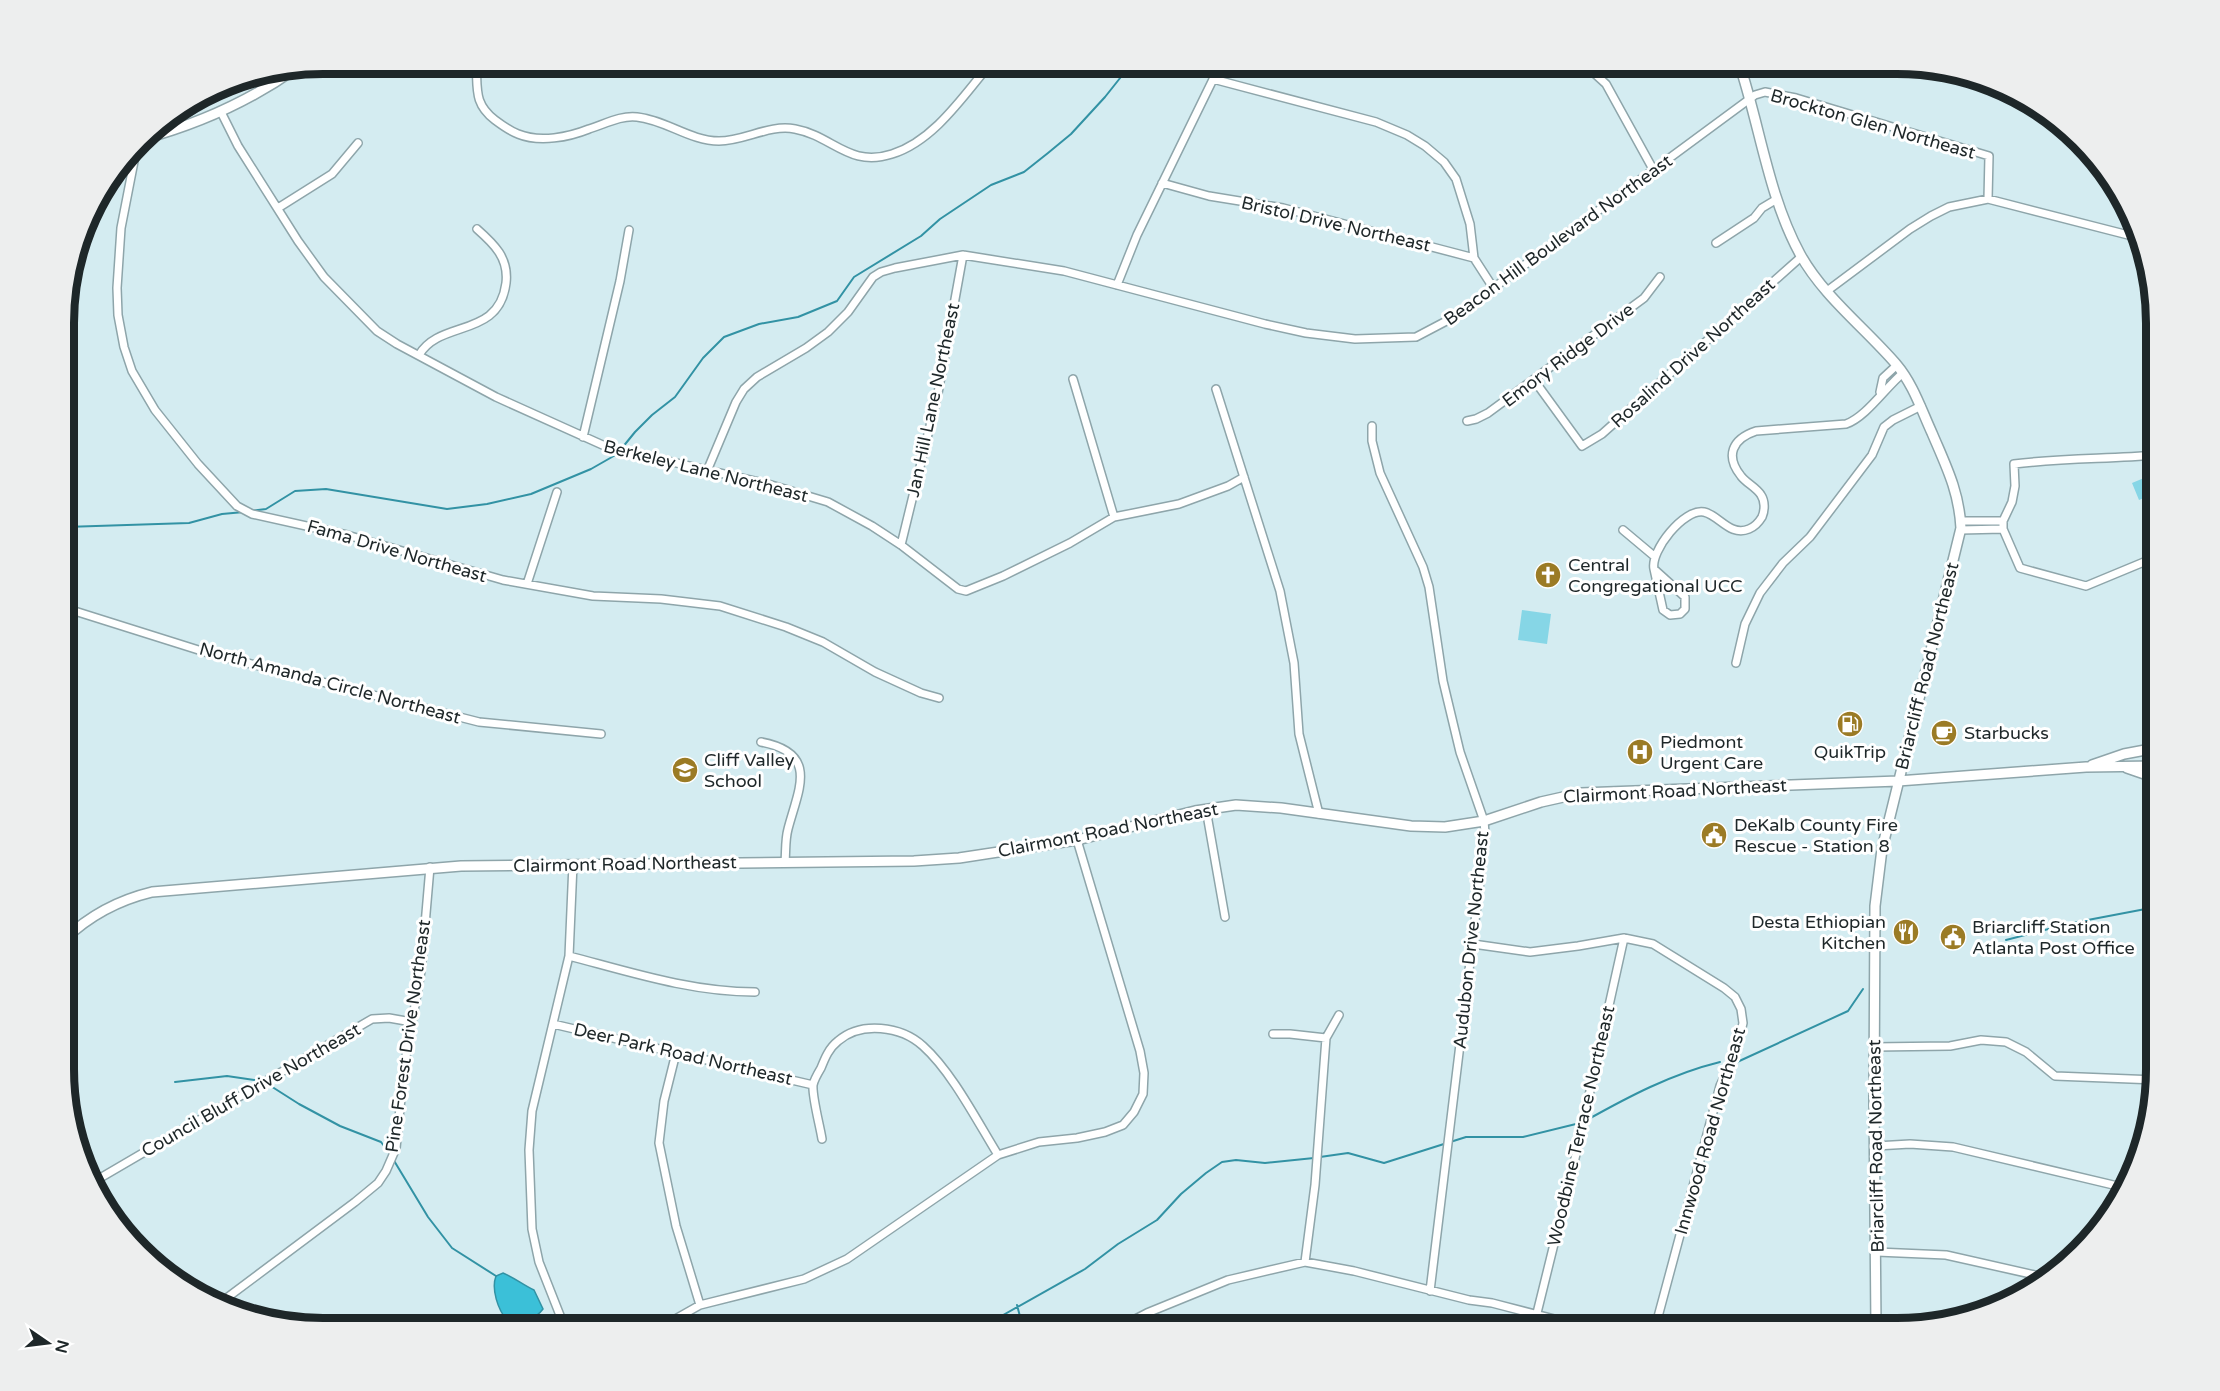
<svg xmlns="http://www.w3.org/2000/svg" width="2220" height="1391" viewBox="0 0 2220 1391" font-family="'Varela Round',sans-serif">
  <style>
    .green { fill: #86d6e6 }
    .water { fill: #3bc0d8; stroke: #3292a4; stroke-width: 1.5 }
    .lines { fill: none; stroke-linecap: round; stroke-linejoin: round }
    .stream { stroke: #3292a4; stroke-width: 2 }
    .minor-casing { stroke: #8ea5aa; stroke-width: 10 }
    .major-casing { stroke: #8ea5aa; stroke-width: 12 }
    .minor { stroke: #fff; stroke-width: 7 }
    .major { stroke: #fff; stroke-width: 9 }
    .labels { text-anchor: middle; stroke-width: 6; stroke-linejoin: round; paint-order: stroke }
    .street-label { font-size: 18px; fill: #1e2729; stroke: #fff }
    .poi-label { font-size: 18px; fill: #1e2729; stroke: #fff; text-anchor: start }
    .rim { fill: none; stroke: #1e2729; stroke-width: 8 }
  </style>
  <rect width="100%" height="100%" fill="#d4ecf1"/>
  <path class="green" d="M2156 473V493L2139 500 2132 483Z
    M1522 610 1551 614 1547 644 1518 640Z"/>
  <path class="water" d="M503 1273C515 1278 523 1285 534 1290L543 1309C535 1320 521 1324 507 1320 498 1310 491 1289 496 1276Z"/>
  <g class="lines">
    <path class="stream" d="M622 448 635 432 652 415 675 397 703 358 724 337 759 324 798 317 837 301 854 277 921 236 940 219 991 185 1024 172 1048 153 1071 134 1105 97 1132 63
      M250 511 266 509 295 491 326 489 447 509 487 504 531 494 591 469 619 453
      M65 527 189 523 222 514 244 512
      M2006 940 2072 923 2156 907
      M1735 1063 1848 1011 1863 989
      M175 1082 227 1076 261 1081
      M266 1083 299 1104 340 1126 381 1142 390 1154
      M1585 1121C1628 1097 1671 1074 1720 1062
      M1320 1157 1348 1153 1384 1163 1466 1137H1523L1580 1123
      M393 1159 428 1217 452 1248 496 1276
      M1017 1305 1023 1328
      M523 1322 525 1328
      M974 1328 989 1323 1085 1269 1118 1244 1157 1220 1181 1194 1206 1173 1222 1162 1236 1160 1265 1163 1314 1158"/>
    <defs>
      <path id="minor" d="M476 63C478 88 473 103 495 120 503 126 510 131 518 134 540 143 569 137 589 129 605 124 621 115 637 117 666 120 690 141 719 141 745 141 769 124 795 129 833 136 849 168 892 154 934 141 964 95 991 63
        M1583 63 1606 84 1654 171
        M1213 79 1376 122 1407 135 1425 146 1444 162 1456 179 1470 224 1474 258 1494 289
        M2000 89 2001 86
        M221 112 238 146 298 241 324 277 377 331 397 344 496 397 607 447 768 484 828 502 872 526 901 545 958 589 966 591 1003 576 1070 543 1114 517 1179 504 1228 486 1244 477
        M137 146 121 228 117 288 118 315 124 347 132 371 155 410 198 464 237 506 252 514 347 535 503 580 593 596 661 599 720 606 786 627 823 642 875 672 921 693 939 698
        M1162 183 1209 196 1283 208 1474 258
        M278 208 332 174 358 143
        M1716 243 1754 218 1762 208 1777 199
        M1117 285 1137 235 1221 63
        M1827 291 1910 229 1931 216 1949 207 1988 199 2136 237
        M419 355C440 319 499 339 506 283 509 258 494 244 477 229
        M1073 379 1114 517
        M1534 380 1582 446 1602 434 1801 257
        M1216 389 1280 591 1294 663 1299 734 1319 814
        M1880 392 1883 378 1897 365
        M1467 421 1476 419 1488 413 1644 298 1660 277
        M1372 426V441L1380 473 1423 567 1429 587 1443 681 1460 752 1484 821 1485 833 1480 880 1430 1291
        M583 437 620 281 629 230
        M2156 455C2109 459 2062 458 2014 464L2015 486 2012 502 2003 521V529L2020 568 2086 586 2156 557
        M707 471 736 402 744 389 757 377 806 348 828 332 848 312 873 277 881 272 895 268 963 255 1064 271 1265 324 1306 333 1355 339 1416 337 1454 317 1755 95 1765 92 1796 98 1989 156 1988 199
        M1960 521H2003
        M1623 530 1654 556
        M1960 530 2003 529
        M901 545 938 393 963 255
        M1654 569C1650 551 1684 508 1704 512 1719 515 1730 537 1749 529 1754 527 1759 522 1762 517 1765 510 1765 501 1761 495 1756 487 1746 483 1741 476 1725 456 1732 439 1756 431L1846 424C1866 417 1885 388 1903 373
        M1654 569 1685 597V609L1680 614 1670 615 1663 610Z
        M527 584 557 492
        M65 608 208 653 479 722 601 734
        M68 609 72 585 70 570
        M1736 663 1745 624 1760 593 1783 563 1810 537 1872 455 1884 427 1893 420 1921 406
        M761 742C820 753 798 790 788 829 785 840 786 851 785 862
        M1206 809 1225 917
        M1473 944 1530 952 1578 946 1624 938 1653 944 1724 988 1735 997 1741 1009 1743 1023 1740 1036 1736 1052 1720 1086 1655 1328
        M569 956C630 972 691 992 755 992
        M553 1024 813 1085
        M1273 1034H1290L1326 1038
        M1874 1047 1950 1046 1981 1040 2006 1042 2026 1052 2055 1076 2156 1080
        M676 1053 664 1101 659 1143 676 1226 700 1305
        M822 1139C820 1126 812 1097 813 1085 814 1080 818 1073 821 1068 825 1058 829 1048 838 1041 861 1021 901 1026 923 1046 952 1072 977 1121 998 1155
        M1876 1146 1910 1144 1953 1147 2126 1188
        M95 1181 372 1019 389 1018 412 1022
        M1877 1252 1946 1255 2044 1277
        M1305 1262 1315 1185 1326 1038 1339 1015
        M220 1303 355 1202 378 1183 386 1171 396 1148 404 1068 421 971 430 867
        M1147 1313 1152 1328
        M1537 1313 1574 1163 1624 938
        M565 1328 539 1262 532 1229 529 1150 532 1111 569 956 573 864
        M670 1328 677 1318 700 1305 804 1279 847 1259 998 1155 1039 1142 1077 1138 1105 1132 1123 1125 1134 1112 1143 1094 1144 1073 1140 1051 1077 840
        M1118 1328 1147 1313 1228 1280 1305 1262 1354 1271 1469 1300 1492 1303 1589 1328"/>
      <path id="major" d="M1739 63C1760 126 1768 195 1800 254 1823 296 1865 328 1896 364 1913 384 1921 409 1932 433 1946 466 1959 491 1961 528L1882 849 1875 906 1874 1097 1876 1327
        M143 139C198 124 250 101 296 68
        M2092 765 2124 754 2156 748
        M2127 768 2156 778
        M65 939C90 915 119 900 152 892L461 866 914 861 959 858 1077 840 1195 811 1236 805 1281 808 1411 826 1445 827 1484 821 1541 802 1581 793 1898 781 2086 767 2156 766"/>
    </defs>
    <use href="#minor" class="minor-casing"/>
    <use href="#major" class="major-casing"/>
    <use href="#minor" class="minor"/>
    <use href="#major" class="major"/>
  </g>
  <defs>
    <symbol id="church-disc" viewBox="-11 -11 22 22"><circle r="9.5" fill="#9b7b25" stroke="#fff"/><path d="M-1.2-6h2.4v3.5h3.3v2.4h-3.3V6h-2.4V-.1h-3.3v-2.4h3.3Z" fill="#fff"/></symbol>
    <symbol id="fuel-disc" viewBox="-11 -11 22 22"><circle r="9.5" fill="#9b7b25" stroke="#fff"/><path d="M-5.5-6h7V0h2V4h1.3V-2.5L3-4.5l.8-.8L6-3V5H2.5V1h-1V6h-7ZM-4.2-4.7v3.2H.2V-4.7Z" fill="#fff"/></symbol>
    <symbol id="cafe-disc" viewBox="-11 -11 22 22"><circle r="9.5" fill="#9b7b25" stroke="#fff"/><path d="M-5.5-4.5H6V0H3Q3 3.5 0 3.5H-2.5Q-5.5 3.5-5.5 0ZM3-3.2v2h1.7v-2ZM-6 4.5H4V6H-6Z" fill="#fff"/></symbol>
    <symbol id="hospital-disc" viewBox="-11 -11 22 22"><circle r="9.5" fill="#9b7b25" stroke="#fff"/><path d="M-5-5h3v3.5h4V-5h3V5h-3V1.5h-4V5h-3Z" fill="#fff"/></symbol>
    <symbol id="school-disc" viewBox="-11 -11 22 22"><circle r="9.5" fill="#9b7b25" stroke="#fff"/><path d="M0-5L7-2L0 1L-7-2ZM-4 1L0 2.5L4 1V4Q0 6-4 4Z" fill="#fff"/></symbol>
    <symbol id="civic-disc" viewBox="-11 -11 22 22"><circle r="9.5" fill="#9b7b25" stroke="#fff"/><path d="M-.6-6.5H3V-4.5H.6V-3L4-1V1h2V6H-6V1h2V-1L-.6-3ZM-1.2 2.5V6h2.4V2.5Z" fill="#fff"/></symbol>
    <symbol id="restaurant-disc" viewBox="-11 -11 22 22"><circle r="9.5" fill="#9b7b25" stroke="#fff"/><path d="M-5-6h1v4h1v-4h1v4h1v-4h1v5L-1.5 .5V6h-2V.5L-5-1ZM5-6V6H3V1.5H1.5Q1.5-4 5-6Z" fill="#fff"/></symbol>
  </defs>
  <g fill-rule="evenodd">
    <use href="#church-disc" x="1533" y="560" width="30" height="30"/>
    <use href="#fuel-disc" x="1835" y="709" width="30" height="30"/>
    <use href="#cafe-disc" x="1929" y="718" width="30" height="30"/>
    <use href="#hospital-disc" x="1625" y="737" width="30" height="30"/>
    <use href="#school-disc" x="670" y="755" width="30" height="30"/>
    <use href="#civic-disc" x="1699" y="820" width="30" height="30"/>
    <use href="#restaurant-disc" x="1891" y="917" width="30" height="30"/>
    <use href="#civic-disc" x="1938" y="922" width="30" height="30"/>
  </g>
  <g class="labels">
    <g class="street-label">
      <text transform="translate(1873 124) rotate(16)" y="6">Brockton Glen Northeast</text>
      <text transform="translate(1336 224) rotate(13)" y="6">Bristol Drive Northeast</text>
      <text transform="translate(1558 240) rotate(-36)" y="6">Beacon Hill Boulevard Northeast</text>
      <text transform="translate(1693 353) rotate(-42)" y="6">Rosalind Drive Northeast</text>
      <text transform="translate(1568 355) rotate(-37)" y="6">Emory Ridge Drive</text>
      <text transform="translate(933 400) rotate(-78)" y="6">Jan Hill Lane Northeast</text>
      <text transform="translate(706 471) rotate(14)" y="6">Berkeley Lane Northeast</text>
      <text transform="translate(397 551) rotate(16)" y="6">Fama Drive Northeast</text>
      <text transform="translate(1927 666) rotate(-76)" y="6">Briarcliff Road Northeast</text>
      <text transform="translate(330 683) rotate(15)" y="6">North Amanda Circle Northeast</text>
      <text transform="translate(1675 791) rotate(-3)" y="6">Clairmont Road Northeast</text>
      <text transform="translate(1108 830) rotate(-11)" y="6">Clairmont Road Northeast</text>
      <text transform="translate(625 864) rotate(-1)" y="6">Clairmont Road Northeast</text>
      <text transform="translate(1471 940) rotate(-84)" y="6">Audubon Drive Northeast</text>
      <text transform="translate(408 1036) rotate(-82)" y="6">Pine Forest Drive Northeast</text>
      <text transform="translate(683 1054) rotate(13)" y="6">Deer Park Road Northeast</text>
      <text transform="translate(251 1090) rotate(-30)" y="6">Council Bluff Drive Northeast</text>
      <text transform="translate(1581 1126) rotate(-77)" y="6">Woodbine Terrace Northeast</text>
      <text transform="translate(1710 1131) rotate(-74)" y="6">Innwood Road Northeast</text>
      <text transform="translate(1876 1146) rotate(-91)" y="6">Briarcliff Road Northeast</text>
    </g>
    <g class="poi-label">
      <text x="1568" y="571">Central<tspan x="1568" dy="21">Congregational UCC</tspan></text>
      <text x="1964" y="739">Starbucks</text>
      <text x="1660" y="748">Piedmont<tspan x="1660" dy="21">Urgent Care</tspan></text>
      <text x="1850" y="758" text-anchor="middle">QuikTrip</text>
      <text x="704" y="766">Cliff Valley<tspan x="704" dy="21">School</tspan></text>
      <text x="1734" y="831">DeKalb County Fire<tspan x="1734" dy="21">Rescue - Station 8</tspan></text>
      <text x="1886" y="928" text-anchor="end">Desta Ethiopian<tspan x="1886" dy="21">Kitchen</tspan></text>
      <text x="1972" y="933">Briarcliff Station<tspan x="1972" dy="21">Atlanta Post Office</tspan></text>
    </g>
  </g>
  <path d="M0 0H2220V1391H0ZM323 74H1897A249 249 0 0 1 2146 323V1069A249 249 0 0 1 1897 1318H323A249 249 0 0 1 74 1069V323A249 249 0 0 1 323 74Z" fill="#edeeee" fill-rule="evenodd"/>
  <path class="rim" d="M323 74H1897A249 249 0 0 1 2146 323V1069A249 249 0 0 1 1897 1318H323A249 249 0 0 1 74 1069V323A249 249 0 0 1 323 74Z"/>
  <g transform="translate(48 1343) rotate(104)" stroke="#ffffff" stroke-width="4.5" paint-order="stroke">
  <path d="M0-4.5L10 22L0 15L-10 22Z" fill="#1e2729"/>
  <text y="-9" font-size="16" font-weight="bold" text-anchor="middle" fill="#1e2729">N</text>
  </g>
</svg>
